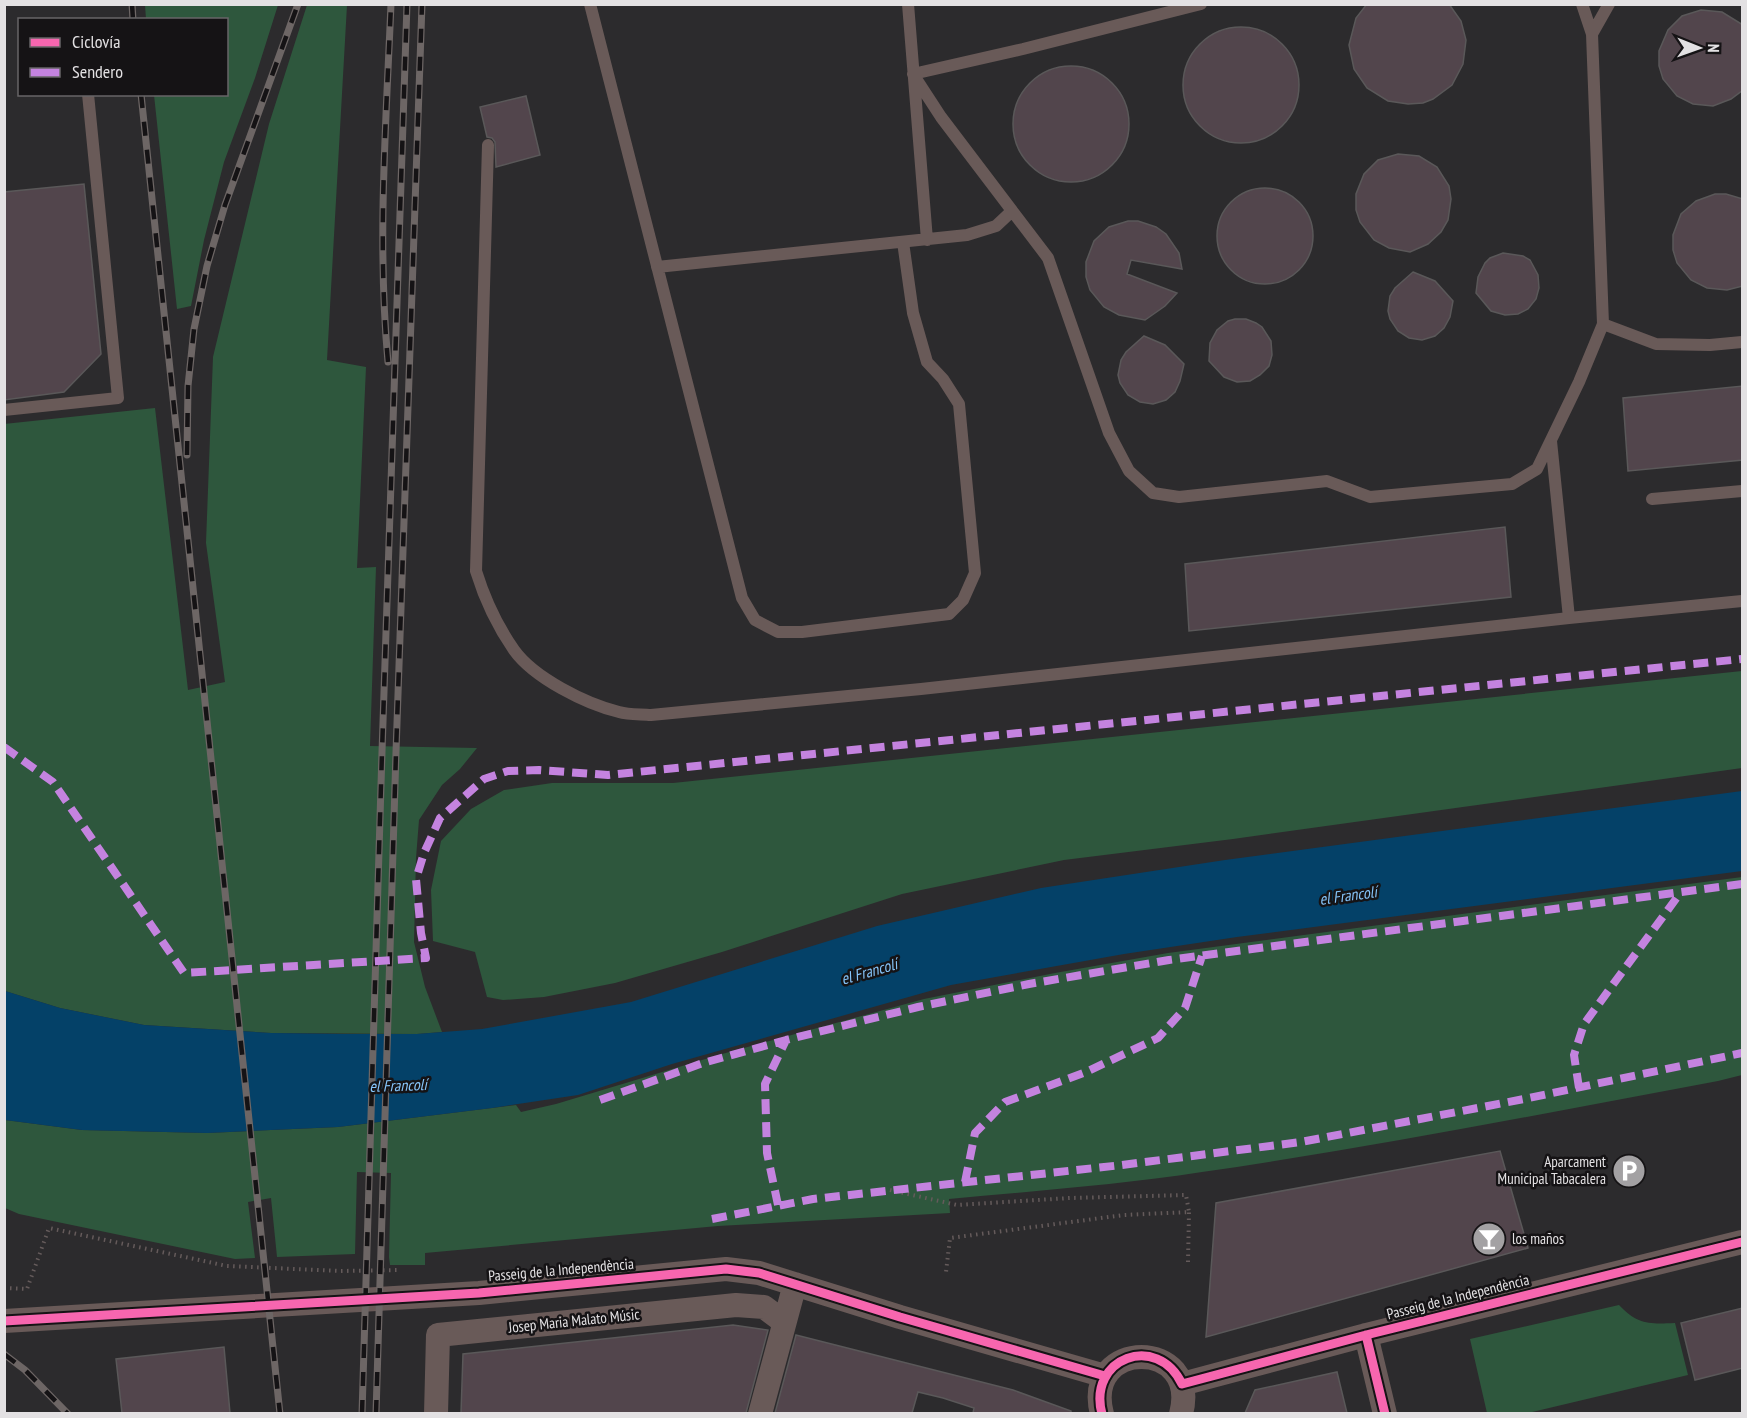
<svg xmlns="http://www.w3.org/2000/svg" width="1747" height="1418" viewBox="0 0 1747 1418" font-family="'PT Sans Narrow',sans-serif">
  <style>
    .green { fill: #2e573d }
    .water { fill: #044168 }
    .building { fill: #52454c; stroke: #5a5859; stroke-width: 1.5 }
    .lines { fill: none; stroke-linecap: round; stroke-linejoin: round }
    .path { stroke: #655b5b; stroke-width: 4; stroke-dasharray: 1.5 4.5; stroke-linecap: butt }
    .lane { stroke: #695a58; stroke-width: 12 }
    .street { stroke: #695a58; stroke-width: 24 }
    .rail-casing { stroke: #6d6665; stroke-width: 7 }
    .rail { stroke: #151315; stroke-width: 4.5; stroke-dasharray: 14; stroke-linecap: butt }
    .quiet { stroke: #c483df; stroke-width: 8; stroke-dasharray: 15 8; stroke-linecap: butt }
    .cycleway-casing { stroke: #151315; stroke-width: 13 }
    .cycleway { stroke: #f766af; stroke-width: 9 }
    .labels { text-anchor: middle; stroke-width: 5; stroke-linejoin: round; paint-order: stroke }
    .poi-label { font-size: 15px; fill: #e3e1e3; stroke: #151315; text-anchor: end }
    .street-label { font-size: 15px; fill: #e3e1e3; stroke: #151315 }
    .water-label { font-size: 16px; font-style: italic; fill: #86c5fa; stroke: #151315 }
  </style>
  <rect width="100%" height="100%" fill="#2c2b2d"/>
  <path class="green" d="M145 5H278L255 78 224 162 204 240 191 306 177 309 154 95 226 94V20L146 19Z
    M307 5H347L327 360 366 367 357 568 376 567 370 746 477 748 460 769 442 785 419 820 416 858 414 942 425 987 442 1032 417 1034 271 1033 144 1025 60 1008 5 991 4 424 155 408 188 690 225 682 206 543 213 357 269 124Z
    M1742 671V768L1233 839 1064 860 902 894 722 952 615 983 544 997 503 1000 487 997 475 952 433 941 431 890 441 841 471 809 504 790 552 783H673Z
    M1742 877V1075L1718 1081C1546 1113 1375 1147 1202 1172 1118 1185 1033 1191 949 1199L950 1213 718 1226 425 1253V1265H390L389 1257 391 1173 357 1172 355 1254 277 1257 271 1198 248 1202 255 1258 235 1259 19 1214 5 1208V1120L82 1130 207 1133 338 1127 516 1105 521 1112 556 1104 722 1054 924 999 1055 973 1168 953Z
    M1619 1305C1638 1325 1649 1324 1675 1323L1688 1375 1528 1413H1487L1470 1339Z"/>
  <path class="water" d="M1742 791V871L1237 937 1124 954 951 985 672 1064 578 1095 492 1108 338 1127 207 1133 82 1130 5 1120V991L60 1008 144 1025 271 1033 344 1034H417L482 1029 631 1002 877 926 1041 888 1225 860Z"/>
  <path class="building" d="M1367 4H1449L1461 21 1466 40 1463 64 1452 85 1433 99 1423 103 1408 104 1388 101 1367 88 1354 69 1349 45 1356 18Z
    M1701 10 1722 12 1743 25V90L1731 99 1713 106 1693 104 1677 96 1663 79 1659 66V51L1668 30 1682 16Z
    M1183 85a58 58 0 1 1 116 0a58 58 0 1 1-116 0Z
    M1013 124a58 58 0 1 1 116 0a58 58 0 1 1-116 0Z
    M526 96 540 155 496 167 495 142 492 138 487 137 480 107Z
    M1398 154 1419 156 1437 167 1449 186 1451 199 1448 220 1441 232 1428 244 1410 252 1389 248 1374 240 1360 222 1356 210V194L1364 174 1378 160Z
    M84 184 101 354 64 392 4 400V192Z
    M1217 236a48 48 0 1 1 96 0a48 48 0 1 1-96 0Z
    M1715 194H1726L1743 199V286L1727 290 1707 288 1691 280 1677 263 1673 250V235L1681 214 1696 201Z
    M1128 221H1138L1156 227 1166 234 1179 253 1182 269 1131 260 1127 274 1177 293 1165 306 1145 320 1119 315 1104 307 1090 290 1086 277V262L1094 241 1109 227Z
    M1503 253 1523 256 1530 260 1538 275 1539 288 1536 299 1528 309 1518 314 1505 315 1491 311 1476 293 1478 277 1485 263 1490 258Z
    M1413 272 1435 281 1453 301 1450 317 1444 328 1435 336 1422 340 1409 338 1398 331 1390 319 1388 311 1390 296 1395 288Z
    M1235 319H1246L1256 323 1262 327 1271 341 1272 355 1269 366 1260 375 1250 381 1237 382 1224 377 1209 361 1210 343 1217 330 1228 321Z
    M1144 336 1165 345 1184 364 1180 381 1175 392 1166 400 1153 404 1140 402 1128 395 1120 383 1118 375 1121 360 1126 352Z
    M1743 386V460L1628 471 1623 398Z
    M1505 527 1511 597 1189 631 1185 564Z
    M1500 1151 1528 1248 1206 1337 1216 1203Z
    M1743 1308V1368L1695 1380 1681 1323Z
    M733 1325 768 1330 746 1413H461L463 1354Z
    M796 1335 1013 1390 1071 1411V1413H973L974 1408 943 1398 918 1392 912 1413H775Z
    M224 1347 230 1413H122L116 1359Z
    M1337 1372 1347 1413H1245L1255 1390Z"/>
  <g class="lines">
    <path class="path" d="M890 1190 957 1205 1070 1198 1186 1195 1189 1212 1124 1215 950 1238 946 1272
      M1188 1262 1189 1212
      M4 1288 27 1289 49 1228 227 1266 341 1271 400 1270"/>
    <path class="lane" d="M590 4 742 598 755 620 778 632H802L949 614 963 600 975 573 959 404 943 379 927 362 913 313 903 242
      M908 4 927 240
      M1201 4 1023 49 913 74 941 117 1048 258 1109 433 1129 471 1153 493 1179 497 1327 481 1370 497 1512 484 1537 469 1579 382 1603 324 1592 34
      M1582 4 1592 34 1609 4
      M488 145 476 571C484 597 498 627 514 650 534 678 586 704 619 712 629 715 641 714 651 715L921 689 1569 618 1551 441
      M657 267 967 235 996 226 1012 211
      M1603 324 1656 344 1710 345 1742 342
      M4 410 118 398 88 94
      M1652 499 1742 491
      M1569 618 1742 601"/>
    <path class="street" d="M4 1321 479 1293 726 1269 759 1273 900 1317 1105 1376
      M1366 1335 1385 1414
      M1182 1384 1366 1335 1742 1242
      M436 1414 438 1335 736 1305 764 1307 784 1322
      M760 1414 795 1284
      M1102 1414C1082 1338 1201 1338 1181 1414"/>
    <defs>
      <path id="rail" d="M132 4 133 20
        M141 94 280 1414
        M388 362C377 243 386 124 391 4
        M187 455 188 386 194 329 207 266 225 205 298 4
        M4 1354 25 1370 68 1414
        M362 1414 382 752 407 4
        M376 1414 396 752 422 4"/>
    </defs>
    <use href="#rail" class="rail-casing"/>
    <use href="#rail" class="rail"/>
    <path class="quiet" d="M4 747 53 782 184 973 426 958 421 933 416 879 424 853 440 818 484 779 508 771 539 770 608 775 1742 659
      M1579 1088 1574 1055 1584 1024 1681 892
      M600 1100 703 1063 786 1040 918 1007 1029 984 1169 960 1742 884
      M965 1182 975 1133 1005 1102 1086 1072 1158 1038 1185 1008 1202 956
      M778 1205 767 1153 765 1084 786 1040
      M712 1219 813 1199 1122 1165 1301 1142 1524 1099 1742 1053"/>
    <defs>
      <path id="cycleway" d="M4 1321 479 1293 726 1269 759 1273 900 1317 1105 1376
        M1366 1335 1385 1414
        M1102 1414C1087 1358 1157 1332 1182 1384L1366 1335 1742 1242"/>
    </defs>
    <use href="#cycleway" class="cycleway-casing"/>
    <use href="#cycleway" class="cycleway"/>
  </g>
  <defs>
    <symbol id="parking-disc" viewBox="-11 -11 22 22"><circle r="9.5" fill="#a3a1a3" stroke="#151315"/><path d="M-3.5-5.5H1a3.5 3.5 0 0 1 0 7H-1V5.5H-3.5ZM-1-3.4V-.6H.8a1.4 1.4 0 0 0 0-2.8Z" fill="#fff"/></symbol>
    <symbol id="bar-disc" viewBox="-11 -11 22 22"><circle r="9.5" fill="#a3a1a3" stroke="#151315"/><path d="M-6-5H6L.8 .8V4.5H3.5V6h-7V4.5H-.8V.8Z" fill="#fff"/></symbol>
  </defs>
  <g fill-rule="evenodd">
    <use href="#parking-disc" x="1610" y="1152" width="38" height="38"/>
    <use href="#bar-disc" x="1470" y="1220" width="38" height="38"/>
  </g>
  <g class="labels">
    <g class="poi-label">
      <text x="1606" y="1167">Aparcament<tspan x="1606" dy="17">Municipal Tabacalera</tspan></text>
      <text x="1512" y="1244" text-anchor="start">los maños</text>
    </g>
    <g class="street-label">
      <text transform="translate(561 1270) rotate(-5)" y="5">Passeig de la Independència</text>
      <text transform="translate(1458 1297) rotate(-14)" y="5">Passeig de la Independència</text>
      <text transform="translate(574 1321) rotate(-6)" y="5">Josep Maria Malato Músic</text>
    </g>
    <g class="water-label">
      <text transform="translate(1348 895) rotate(-8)" y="6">el Francolí</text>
      <text transform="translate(869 971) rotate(-16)" y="6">el Francolí</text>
      <text transform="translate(398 1085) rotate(-2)" y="6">el Francolí</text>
    </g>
  </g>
  <rect width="1747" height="1418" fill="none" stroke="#e3e1e3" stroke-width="12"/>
  <rect x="18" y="18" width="210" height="78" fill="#151315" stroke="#676567" stroke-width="1.5"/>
  <rect x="30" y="38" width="30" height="9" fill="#f766af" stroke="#676567" stroke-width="1.5"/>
  <text x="72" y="48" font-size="18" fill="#e3e1e3">Ciclovía</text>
  <rect x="30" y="68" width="30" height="9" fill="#c483df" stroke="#676567" stroke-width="1.5"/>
  <text x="72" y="78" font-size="18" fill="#e3e1e3">Sendero</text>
  <g transform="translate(1699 48) rotate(91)" stroke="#151315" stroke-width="4.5" paint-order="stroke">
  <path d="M0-4.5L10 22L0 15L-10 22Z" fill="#e3e1e3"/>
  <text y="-9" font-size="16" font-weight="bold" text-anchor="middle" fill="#e3e1e3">N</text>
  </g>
</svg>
